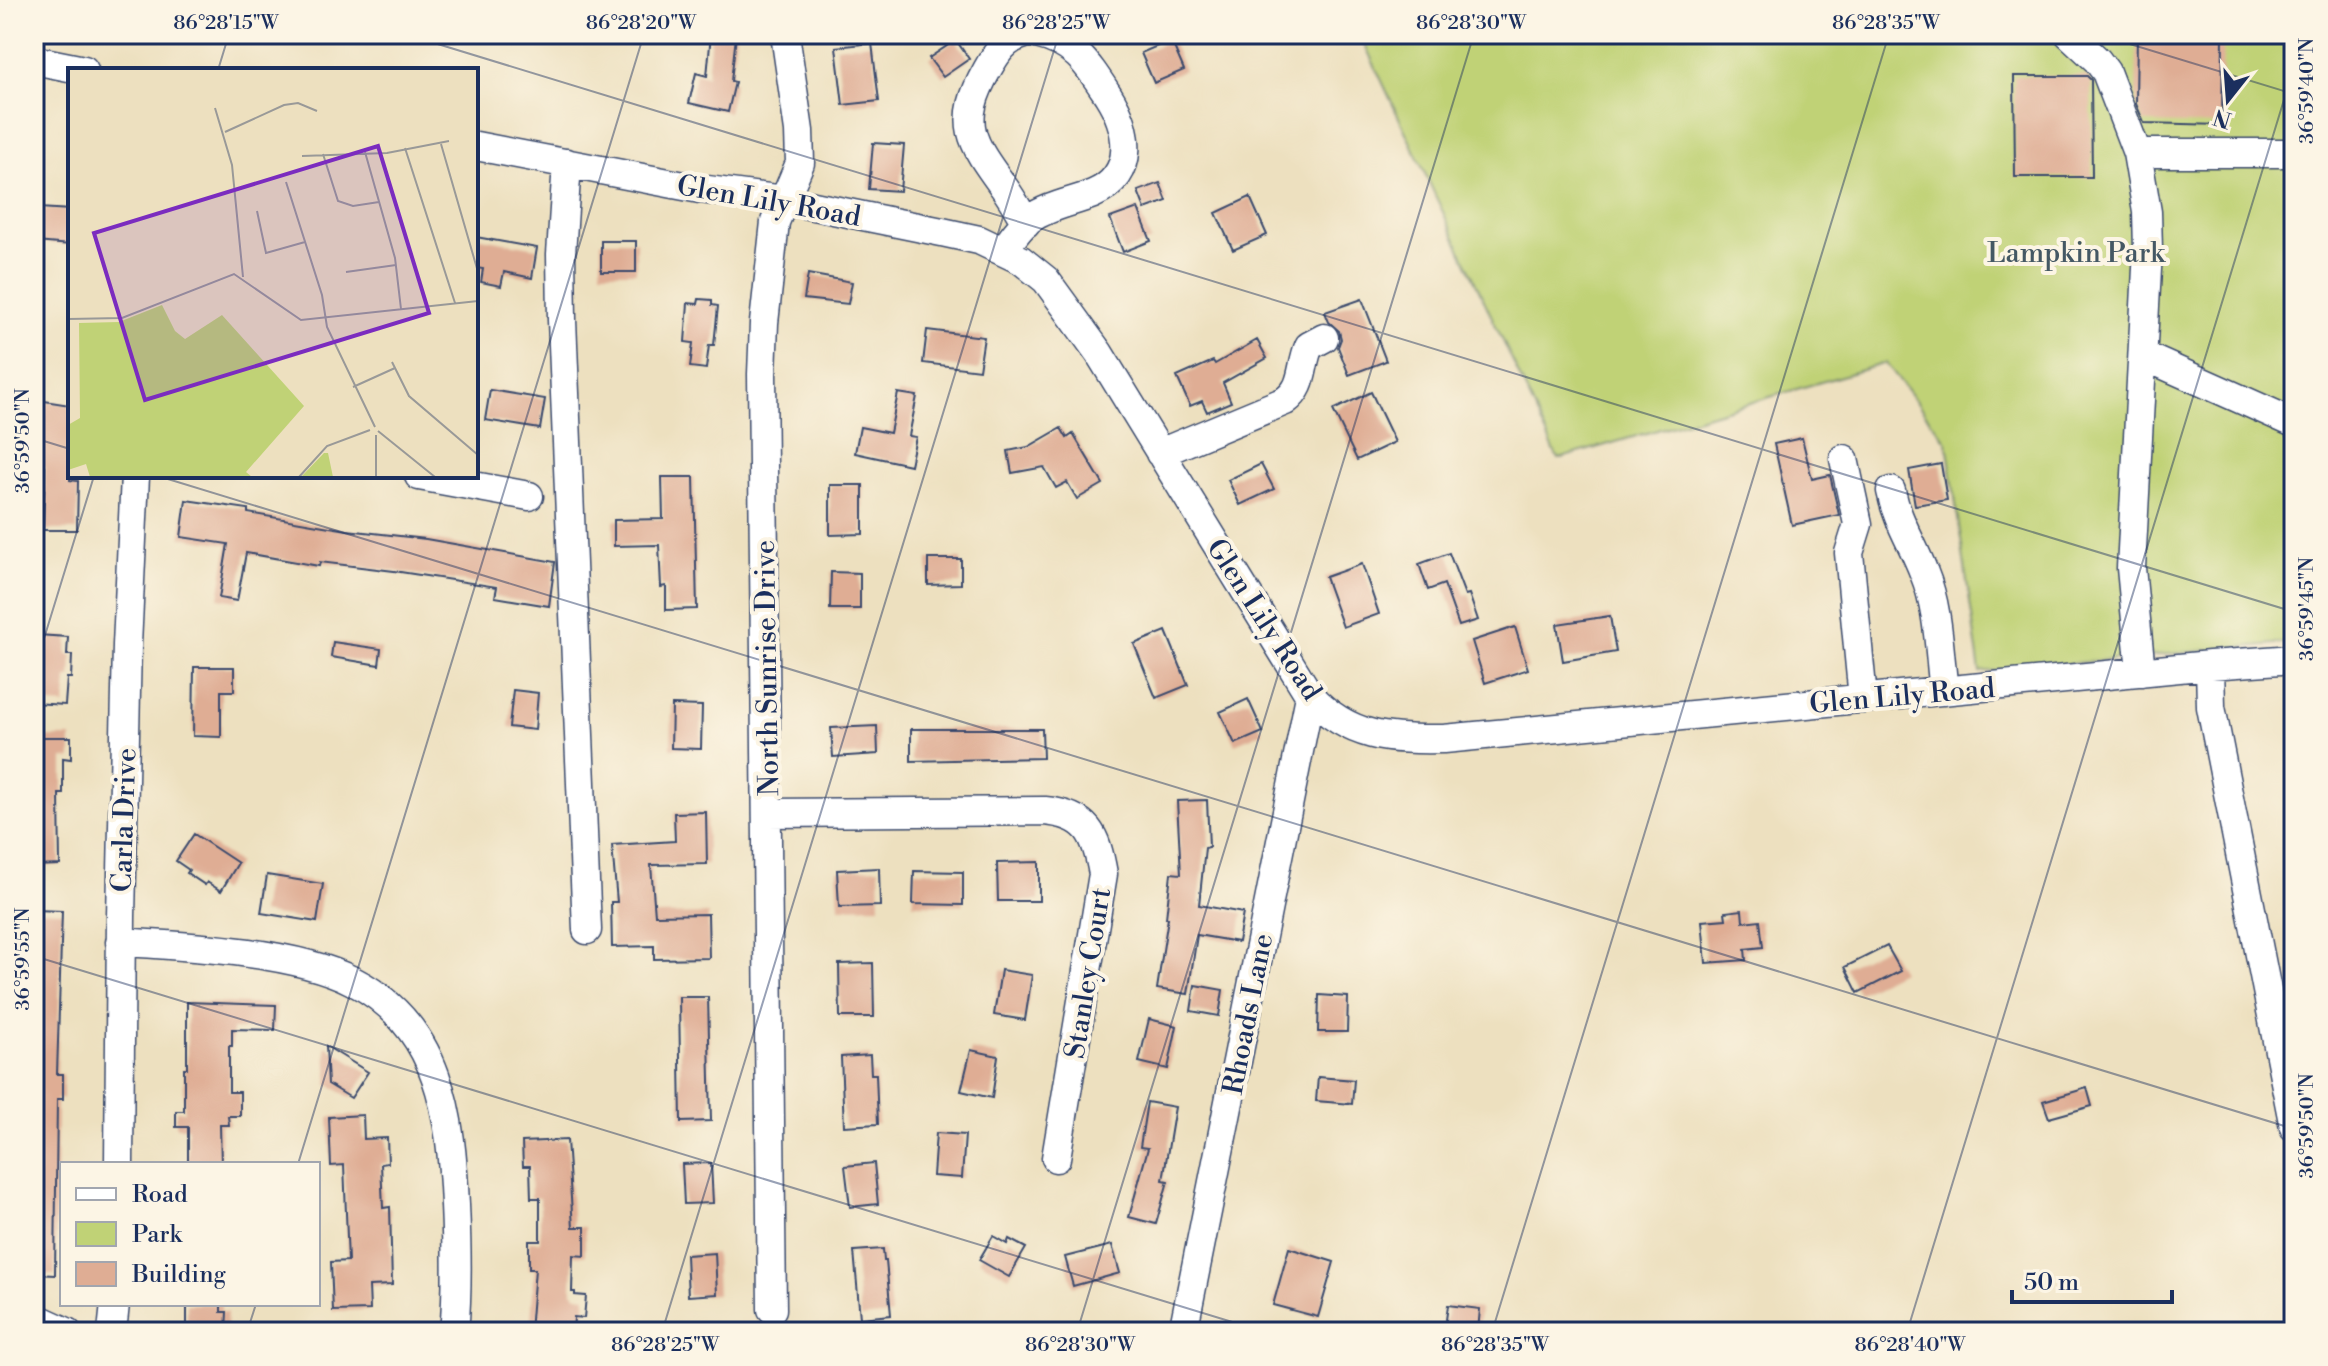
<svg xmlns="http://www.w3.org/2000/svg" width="2328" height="1366" viewBox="0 0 2328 1366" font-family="'Libre Bodoni',serif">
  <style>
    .green { fill: #c0d276; stroke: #6e806a; stroke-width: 2 }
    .building { fill: #dfad94 }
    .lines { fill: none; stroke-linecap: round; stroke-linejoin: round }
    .minor-casing { stroke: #3a4a6d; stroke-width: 31 }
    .minor { stroke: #fff; stroke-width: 28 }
    .ticks { fill: none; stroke: #1b2f5e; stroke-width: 2; stroke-opacity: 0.45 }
    .labels { text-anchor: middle; stroke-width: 8; stroke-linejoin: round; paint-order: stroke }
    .street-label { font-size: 28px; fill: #1b2f5e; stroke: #fcf5e5 }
    .park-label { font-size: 28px; fill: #445864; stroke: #fcf5e5 }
    .inset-road { fill: none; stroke: #999998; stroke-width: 2 }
    .view { fill: #7b2cbf; fill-opacity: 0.15; stroke: #7b2cbf; stroke-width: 4 }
    .inset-edge { fill: none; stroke: #1b2f5e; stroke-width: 4 }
    .neatline { fill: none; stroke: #1b2f5e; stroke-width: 3 }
    .ticks-label { font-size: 20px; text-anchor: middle; fill: #1b2f5e }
  </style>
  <rect width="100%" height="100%" fill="#fcf5e5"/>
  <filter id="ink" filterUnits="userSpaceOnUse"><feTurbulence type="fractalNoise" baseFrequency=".0125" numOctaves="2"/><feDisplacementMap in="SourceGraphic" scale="16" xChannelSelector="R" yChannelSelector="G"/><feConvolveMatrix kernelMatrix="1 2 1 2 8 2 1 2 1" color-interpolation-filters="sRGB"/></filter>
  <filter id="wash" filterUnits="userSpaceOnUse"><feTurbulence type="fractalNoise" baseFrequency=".006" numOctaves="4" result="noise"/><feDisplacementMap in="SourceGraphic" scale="32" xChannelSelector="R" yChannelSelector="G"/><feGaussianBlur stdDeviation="1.8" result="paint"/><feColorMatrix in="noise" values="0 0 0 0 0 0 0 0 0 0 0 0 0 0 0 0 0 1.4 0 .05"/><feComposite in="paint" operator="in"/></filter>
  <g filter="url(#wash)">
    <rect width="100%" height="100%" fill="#ede0bf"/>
    <path class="green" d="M1360 34H2294V642L1980 672 1947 442 1886 363 1558 459Z"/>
    <g id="blocks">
      <path class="building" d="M711 34 736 36 731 81 735 82 728 112 689 103 696 73 707 76Z
        M2137 34H2223L2222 125 2144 123 2136 104Z
        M956 40 969 59 943 77 929 58Z
        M1171 40 1184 70 1154 83 1141 53Z
        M872 43 879 101 843 105 836 47Z
        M2014 76H2087L2091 80 2092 177H2015Z
        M873 143 904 145 900 191 869 189Z
        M1160 183 1167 201 1145 209 1138 191Z
        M1250 197 1267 235 1233 250 1216 213Z
        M39 208 70 210V245L36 242Z
        M1138 208 1151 241 1123 252 1110 218Z
        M476 237 537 248 532 278 504 272 501 286 481 282 483 269 476 268Z
        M601 241H636V272H601Z
        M808 274 852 282 848 304 804 299Z
        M699 299 712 300V305L718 306 714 345H709L706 369 690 367 693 343 685 342 688 303 698 304Z
        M1362 299 1386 361 1349 375 1338 347 1341 339 1339 331 1329 322 1325 312Z
        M927 330 984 337 979 370 923 363Z
        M1257 340 1267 358 1223 383 1231 402 1207 412 1202 401 1190 406 1177 377 1213 361 1215 364Z
        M490 390 545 399 540 429 485 420Z
        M1371 392 1395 442 1357 460 1333 410Z
        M898 393 917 396 909 436 916 437 910 465 855 453 860 427 890 433Z
        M38 400 70 405V480L78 481 77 530H43L45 466 34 465V428Z
        M1061 428 1067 438 1073 434 1103 484 1077 499 1067 482 1056 488 1044 467 1012 473 1008 451 1028 447Z
        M1802 438 1812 479 1830 475 1839 515 1792 525 1774 444Z
        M1261 464 1274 489 1240 505 1228 480Z
        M1941 464 1947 500 1915 505 1909 470Z
        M662 477H694L697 609 666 610V586L661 587 659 545 614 546V520L663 519Z
        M830 485H863V534L830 535Z
        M186 500 248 509V513L347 530 426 539 555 562 549 606 495 597 497 587 394 571 320 562 319 566 246 553 237 601 219 598 228 544 181 537Z
        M1449 553 1465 595 1469 594 1478 620 1459 626 1444 584 1428 590 1419 564Z
        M928 559H961V584L928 585Z
        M1362 564 1379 614 1343 627 1325 577Z
        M831 572 860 573V609H830Z
        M1610 616 1616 652 1563 661 1557 624Z
        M1515 627 1528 669 1485 683 1472 641Z
        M1166 631 1188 685 1156 698 1134 644Z
        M37 635 68 637 67 655H72L71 678H67L65 705 34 703Z
        M333 642 381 649 379 665 331 657Z
        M194 667H234V691H221V737L193 736Z
        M513 690 538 693 535 730 509 727Z
        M1248 699 1263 732 1235 744 1220 712Z
        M672 705 702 706 701 749 671 748Z
        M877 726 878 754 833 757 831 728Z
        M911 729H1042L1043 758 911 761Z
        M34 737H71V759L63 758V794H59L60 865 34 866Z
        M1207 800 1209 847 1205 848 1199 905 1243 913 1238 942 1197 935 1188 994 1157 989 1168 918H1166L1171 873 1181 874 1177 801Z
        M706 812 707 864 651 865 655 915 708 914 709 958 654 959V946L612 947 611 902H617L612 845 675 841 674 813Z
        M194 834 238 863 221 891 207 882 205 885 187 873 189 870 176 861Z
        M1039 862V901H998L997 863Z
        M879 868 880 906 839 907 837 870Z
        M914 871 963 872V905L913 904Z
        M267 875 323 884 317 922 261 913Z
        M35 910 62 911 57 1074H63V1099H57L55 1275 34 1274Z
        M1742 910 1743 922 1760 920 1763 947 1745 949 1746 960 1706 963 1702 921 1726 919 1725 912Z
        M1887 946 1901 971 1858 993 1845 967Z
        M873 963 874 1017H840L839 964Z
        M1001 970 1032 975 1025 1020 994 1015Z
        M1195 985 1223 990 1219 1016 1191 1011Z
        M1319 995 1348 997 1347 1032H1318Z
        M679 997H708L711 1121 681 1122Z
        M187 1002 276 1005 275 1030 232 1029V1046H229V1092H240V1116H228L229 1125H220L221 1164H188V1127H176V1111H184V1068H187Z
        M1149 1019 1177 1026 1168 1069 1139 1062Z
        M326 1046 368 1072 351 1098 328 1084Z
        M971 1050 998 1056 992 1098 961 1091Z
        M870 1055 871 1074H876L878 1124 844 1126 841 1057Z
        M1318 1077 1354 1080 1352 1104 1316 1101Z
        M2087 1088 2092 1106 2049 1118 2043 1101Z
        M1147 1102 1175 1107 1163 1180 1168 1181 1156 1224 1129 1217 1148 1148 1140 1147Z
        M363 1115 364 1139 387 1138 388 1163 381 1164 383 1208 390 1207 392 1285 369 1286 370 1310 333 1311 331 1262 348 1261 344 1165 331 1166 329 1117Z
        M936 1133 965 1135 962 1178 933 1176Z
        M567 1140 573 1227H585V1256L573 1255 572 1292H575V1295L586 1296 584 1318 574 1317 573 1332H530L535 1269H529V1241H540V1198H531L530 1166H523L522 1142Z
        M711 1163 713 1203 684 1204 682 1164Z
        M874 1163 878 1204 850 1207 845 1166Z
        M993 1236 1007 1244 1009 1239 1026 1248 1009 1277 979 1260Z
        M1112 1245 1120 1273 1073 1286 1065 1257Z
        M1289 1248 1334 1262 1318 1317 1273 1305Z
        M883 1249 884 1261H886L891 1315 860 1318 854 1251Z
        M715 1253 717 1294 688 1296 686 1255Z
        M187 1304H221V1312H227L226 1331 187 1332Z
        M1448 1305 1480 1309 1478 1331 1445 1327Z"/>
    </g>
  </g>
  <g filter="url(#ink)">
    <use href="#blocks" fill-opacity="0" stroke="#3a4a6d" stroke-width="2"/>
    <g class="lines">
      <defs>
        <path id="minor" d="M1025 34C1005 39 997 52 987 70 957 123 971 142 1003 186 1012 198 1019 211 1026 223
          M2069 34 2097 60 2106 72 2137 153
          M34 60 84 70
          M476 146 700 189 784 200 942 232 979 240 1021 260 1046 280 1099 353 1310 696C1349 738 1390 740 1444 739L2210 665 2294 659
          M567 163 561 254 562 320 587 930
          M1003 251C1011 240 1019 227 1030 219 1048 206 1073 202 1093 194 1138 175 1129 128 1108 95 1087 63 1075 43 1036 34
          M2144 356 2294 423
          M1160 453 1285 401C1305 387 1300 367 1309 346L1324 338
          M1844 459 1858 524 1849 553 1863 699
          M419 476 529 496
          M1891 491C1897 521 1913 544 1924 573 1939 609 1939 652 1944 691
          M2210 665 2211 707 2294 1127
          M2141 672 2131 568 2148 250 2147 212 2137 153H2294
          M767 813 1045 811C1088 815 1096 834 1103 874L1056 1158
          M120 942C186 946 295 951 353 981 441 1026 451 1116 455 1205 457 1247 458 1290 454 1332
          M119 1164 121 917 127 645 135 476
          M772 1309 762 374 764 323 775 222 800 163 799 131 785 34
          M34 1317 67 1332
          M112 1332 115 1304
          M1183 1332 1310 696"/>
      </defs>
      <use href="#minor" class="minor-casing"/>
      <use href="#minor" class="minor"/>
    </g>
  </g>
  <path class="ticks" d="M405 34 2294 612M2097 34 2294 94M218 70 229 34M34 438 70 449M158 476 2294 1129M34 671 94 476M34 956 1265 1332M298 1164 644 34M247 1332 256 1304M662 1332 1059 34M1077 1332 1474 34M1492 1332 1889 34M1907 1332 2294 67"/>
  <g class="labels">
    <g class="street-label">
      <text transform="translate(769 200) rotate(10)" y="10">Glen Lily Road</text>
      <text transform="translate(1265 619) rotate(57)" y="10">Glen Lily Road</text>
      <text transform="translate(766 668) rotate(-91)" y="10">North Sunrise Drive</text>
      <text transform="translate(1902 695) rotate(-5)" y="10">Glen Lily Road</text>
      <text transform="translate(123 820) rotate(-88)" y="10">Carla Drive</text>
      <text transform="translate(1087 973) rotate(-81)" y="10">Stanley Court</text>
      <text transform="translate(1247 1014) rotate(-79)" y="10">Rhoads Lane</text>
    </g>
    <g class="park-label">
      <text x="2076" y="262">Lampkin Park</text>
    </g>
  </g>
  <g transform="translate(68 68)">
    <rect width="410" height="410" fill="#ede0bf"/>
    <path d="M94 237 107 263 117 271 154 247 236 338 178 404 184 409H22L18 396 0 402V357L12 350 11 255 51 254ZM256 385H260L265 409H233Z" fill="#c0d276"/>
    <path class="inset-road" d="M147 40 164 97 175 209M157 64 216 37 230 35 249 43M373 76 410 204M337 80 387 235M297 84 327 190 333 241M255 86 270 133 285 138 311 134M234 88 319 85 381 73M218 114 254 227 259 259 307 359M189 143 198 185 237 174M278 204 328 197M0 251 54 250 166 206 233 252 410 233M324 294 341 328 410 387M285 319 327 300M310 363 367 409M231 409 259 378 302 362M308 409V367"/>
    <path class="view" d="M310 78 361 245 77 332 26 165Z"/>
    <rect width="410" height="410" class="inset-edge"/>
  </g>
  <rect width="2328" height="1366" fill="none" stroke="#fcf5e5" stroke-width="88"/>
  <rect x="60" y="1162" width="260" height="144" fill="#fcf5e5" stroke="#a2a6af" stroke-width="2"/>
  <rect x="76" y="1188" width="40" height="12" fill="#ffffff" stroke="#a2a6af" stroke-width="2"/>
  <text x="132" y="1202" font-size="24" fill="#1b2f5e">Road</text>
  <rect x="76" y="1222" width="40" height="24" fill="#c0d276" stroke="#a2a6af" stroke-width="2"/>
  <text x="132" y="1242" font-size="24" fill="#1b2f5e">Park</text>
  <rect x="76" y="1262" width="40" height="24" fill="#dfad94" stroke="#a2a6af" stroke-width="2"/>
  <text x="132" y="1282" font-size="24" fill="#1b2f5e">Building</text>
  <g transform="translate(2228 100) rotate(197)" stroke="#fcf5e5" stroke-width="6" paint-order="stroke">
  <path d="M0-6L14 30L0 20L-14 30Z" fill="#1b2f5e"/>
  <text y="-12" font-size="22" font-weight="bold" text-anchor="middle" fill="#1b2f5e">N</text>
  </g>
  <path d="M2012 1290v12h160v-12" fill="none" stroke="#1b2f5e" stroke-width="4"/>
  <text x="2024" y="1290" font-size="24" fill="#1b2f5e" stroke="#fcf5e5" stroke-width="6" paint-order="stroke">50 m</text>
  <rect x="44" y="44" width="2240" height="1278" class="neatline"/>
  <g class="ticks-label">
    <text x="226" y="29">86°28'15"W</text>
    <text x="641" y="29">86°28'20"W</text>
    <text x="1056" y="29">86°28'25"W</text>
    <text x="1471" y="29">86°28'30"W</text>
    <text x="1886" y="29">86°28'35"W</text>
    <text transform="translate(2306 91) rotate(-90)" y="7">36°59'40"N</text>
    <text transform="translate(22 441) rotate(-90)" y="7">36°59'50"N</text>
    <text transform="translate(2306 609) rotate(-90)" y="7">36°59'45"N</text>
    <text transform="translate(22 959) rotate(-90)" y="7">36°59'55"N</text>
    <text transform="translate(2306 1126) rotate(-90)" y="7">36°59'50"N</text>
    <text x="665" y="1351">86°28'25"W</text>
    <text x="1080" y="1351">86°28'30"W</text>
    <text x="1495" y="1351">86°28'35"W</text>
    <text x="1910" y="1351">86°28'40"W</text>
  </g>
</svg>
